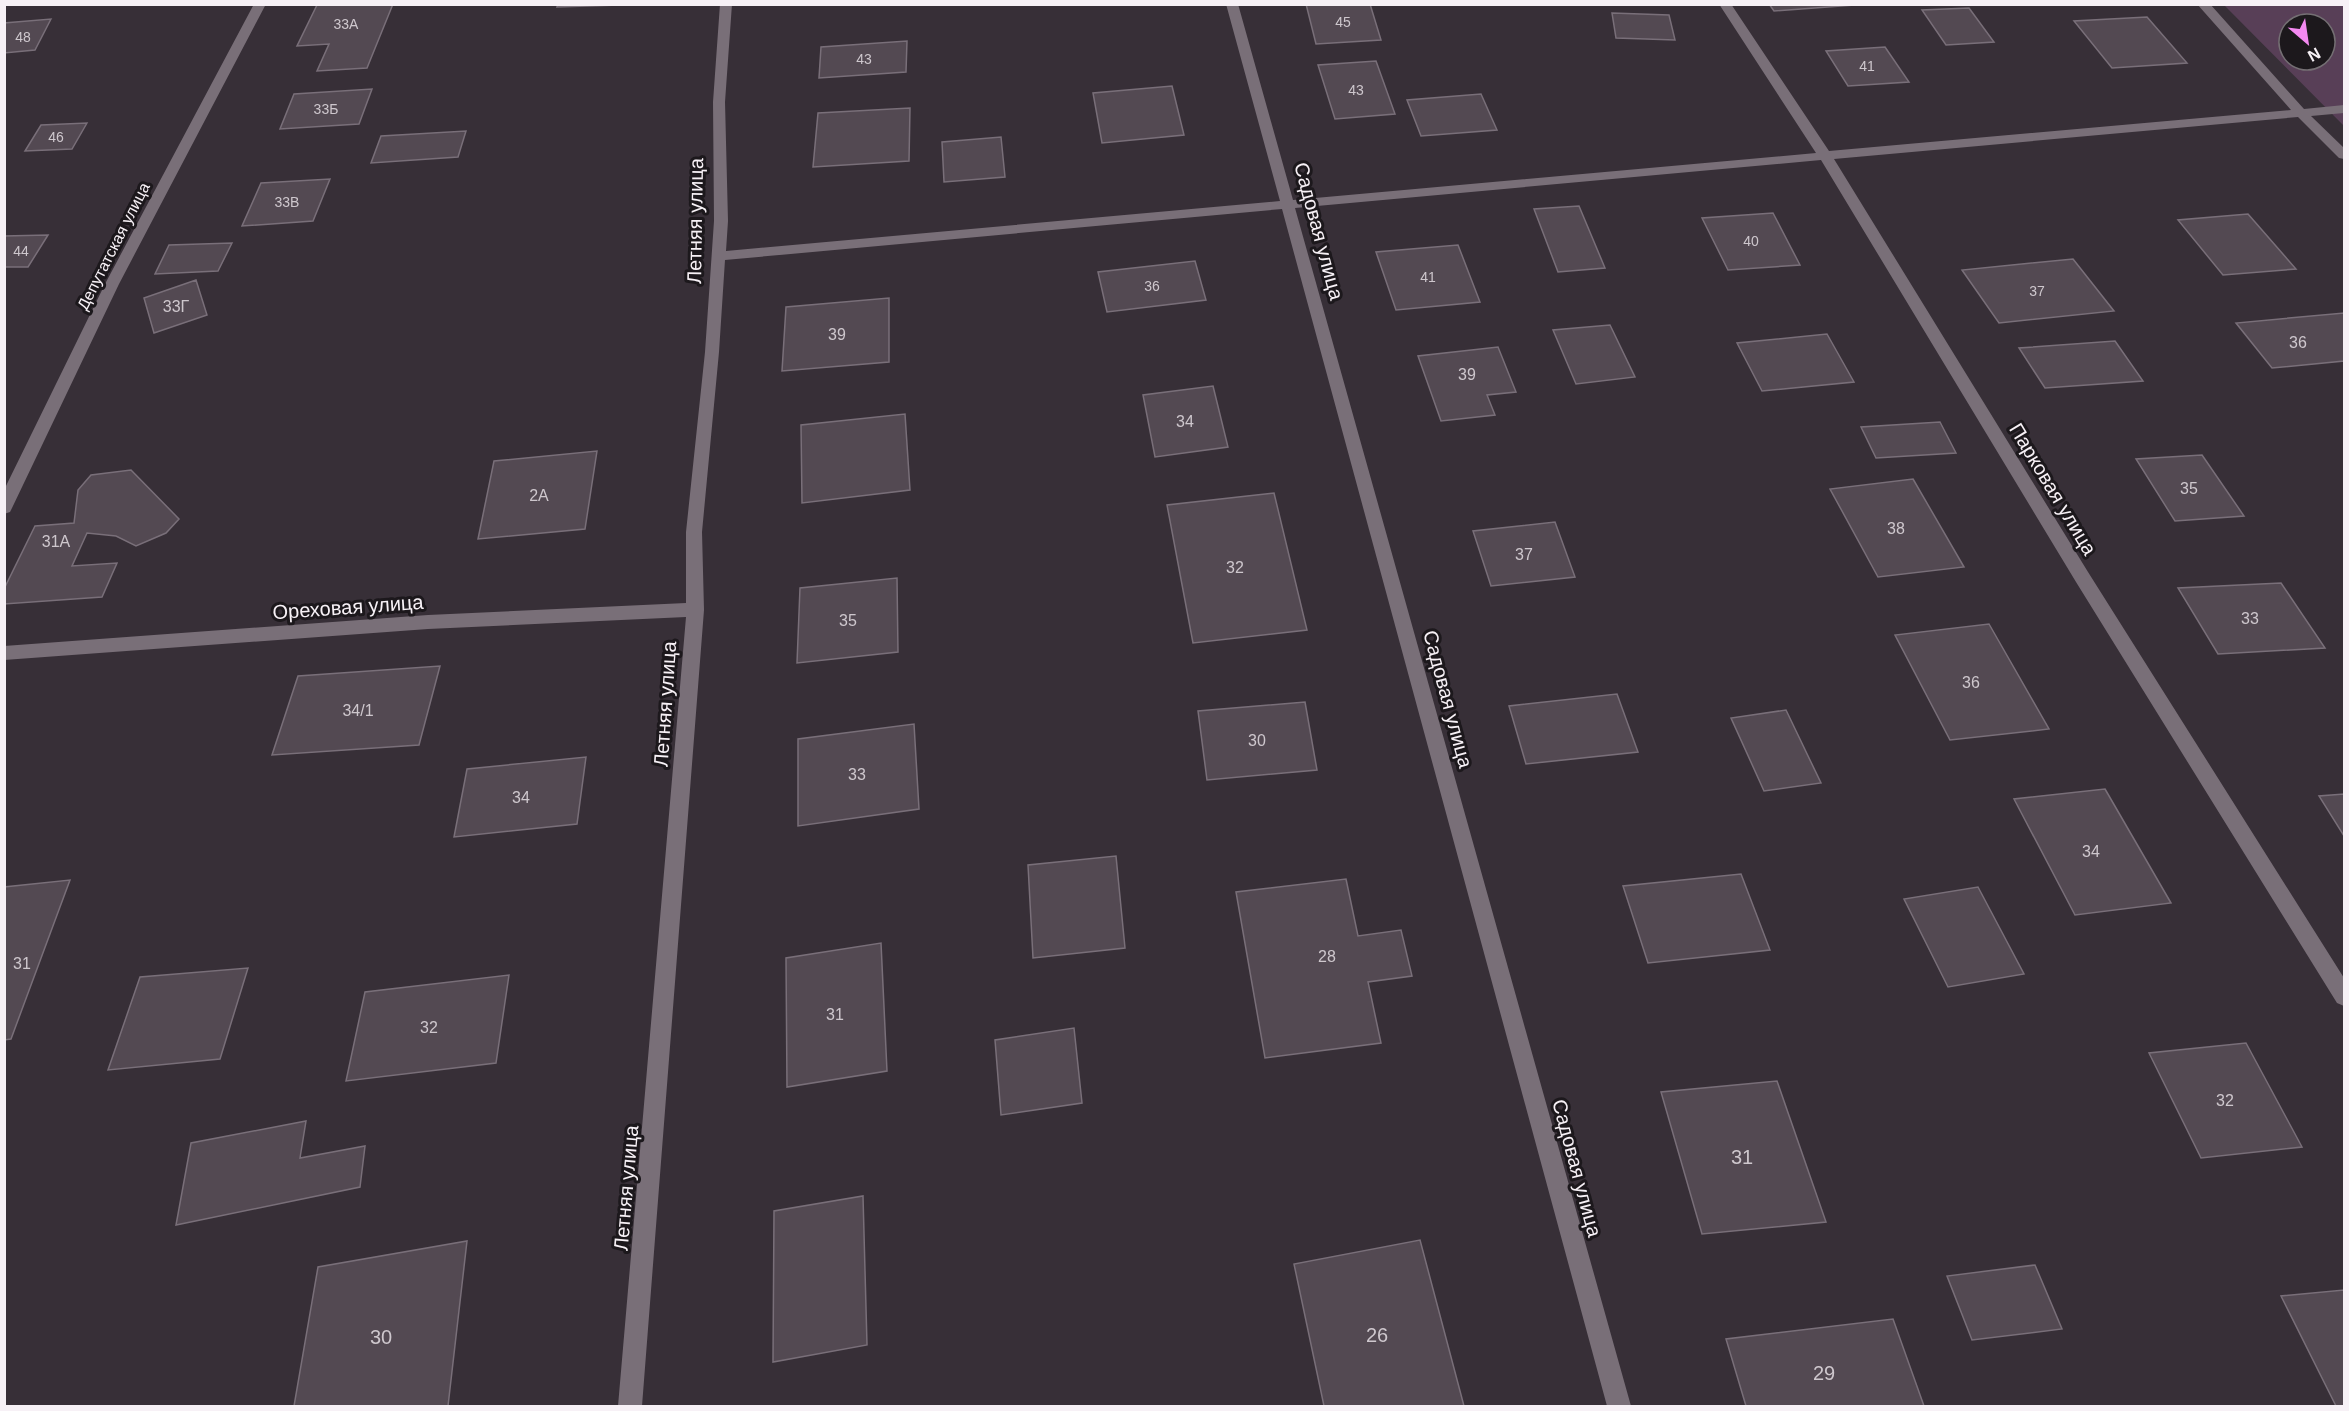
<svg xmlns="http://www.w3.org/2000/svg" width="2349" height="1411" viewBox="0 0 2349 1411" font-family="Helvetica,sans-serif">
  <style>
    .green { fill: #583f57; fill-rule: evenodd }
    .building { fill: #534952; stroke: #796f79; stroke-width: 1.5 }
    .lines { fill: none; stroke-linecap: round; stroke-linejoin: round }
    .street { fill: #796f78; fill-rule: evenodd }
    .labels { text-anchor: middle; stroke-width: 6; stroke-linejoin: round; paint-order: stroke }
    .far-number-label { font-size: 14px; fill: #cec7cd }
    .far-street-label { font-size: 16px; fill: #f7f1f6; stroke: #1c181c }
    .number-label { font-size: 16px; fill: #cec7cd }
    .street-label { font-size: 20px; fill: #f7f1f6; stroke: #1c181c }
    .near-number-label { font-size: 20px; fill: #cec7cd }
  </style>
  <rect width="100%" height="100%" fill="#372f37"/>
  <path class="green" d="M2224 5H2344V126ZM2289 24H2325V60H2289Z"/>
  <path class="building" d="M393 4 367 68 317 71 329 44 297 46 317 5Z
    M558 4H652L557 7Z
    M1306 4H1370L1381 40 1316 44Z
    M1769 4H1868L1774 11Z
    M1969 8 1994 42 1946 45 1922 10Z
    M1612 13 1669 15 1675 40 1616 38Z
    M2147 17 2187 63 2112 68 2074 21Z
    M51 19 35 50 4 53V23Z
    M907 41 906 72 819 78 821 47Z
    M1885 47 1909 82 1848 86 1826 51Z
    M1376 61 1395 114 1335 119 1318 65Z
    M1172 86 1184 135 1102 143 1093 93Z
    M372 89 359 124 280 129 294 94Z
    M1481 94 1497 130 1421 136 1407 100Z
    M910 108 909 161 813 167 818 113Z
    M87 123 72 149 25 151 41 125Z
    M466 131 458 157 371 163 381 136Z
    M1001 137 1005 177 944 182 942 142Z
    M330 179 313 221 242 226 261 183Z
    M1579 206 1605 268 1558 272 1534 209Z
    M1773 213 1800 265 1728 270 1702 218Z
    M2248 214 2296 269 2223 275 2178 220Z
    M48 235 28 267H4V236Z
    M232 243 218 271 155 274 169 245Z
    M1458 245 1480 302 1396 310 1376 252Z
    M2073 259 2114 311 1999 323 1962 270Z
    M1195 261 1206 300 1107 312 1098 272Z
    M196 280 207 315 154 333 144 298Z
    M889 298V362L782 371 786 307Z
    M2344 313V361L2272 368 2236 323Z
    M1610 325 1635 377 1576 384 1553 330Z
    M1827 334 1854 382 1762 391 1737 343Z
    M2115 341 2143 381 2045 388 2019 348Z
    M1498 347 1516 392 1487 395 1495 415 1441 421 1418 356Z
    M1213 386 1228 447 1155 457 1143 395Z
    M905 414 910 490 802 503 801 425Z
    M1940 422 1956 453 1876 458 1861 427Z
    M597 451 585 529 478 539 494 461Z
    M2202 455 2244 516 2175 521 2136 459Z
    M131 470 179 519 166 533 136 546 116 536 87 533 72 566 117 563 102 597 4 604V589L35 526 74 523 78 490 91 475Z
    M1913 479 1964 567 1878 577 1830 489Z
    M1274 493 1307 630 1193 643 1167 505Z
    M1555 522 1575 577 1491 586 1473 531Z
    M897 578 898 652 797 663 800 588Z
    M2281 583 2325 648 2218 654 2178 588Z
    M1989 624 2049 729 1950 740 1895 635Z
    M440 666 419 745 272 755 298 676Z
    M1617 694 1638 752 1526 764 1509 706Z
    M1305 702 1317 770 1207 780 1198 711Z
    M1786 710 1821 783 1764 791 1731 718Z
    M914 724 919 809 798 826V739Z
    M586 757 577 824 454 837 467 769Z
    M2105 789 2171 903 2075 915 2014 799Z
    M2344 794V836L2319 796Z
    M1116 856 1125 948 1033 958 1028 865Z
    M1741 874 1770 950 1648 963 1623 886Z
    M1346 879 1358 936 1401 930 1412 976 1368 982 1381 1043 1265 1058 1236 892Z
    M70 880 11 1039 4 1040V887Z
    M1978 887 2024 974 1948 987 1904 899Z
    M881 943 887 1071 787 1087 786 958Z
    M248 968 220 1059 108 1070 140 977Z
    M509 975 496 1063 346 1081 365 992Z
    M1074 1028 1082 1103 1001 1115 995 1040Z
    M2246 1043 2302 1147 2201 1158 2149 1053Z
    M1777 1081 1826 1222 1702 1234 1661 1092Z
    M306 1121 300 1158 365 1146 360 1187 176 1225 191 1143Z
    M863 1196 867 1345 773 1362 774 1211Z
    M1420 1240 1464 1406H1324L1294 1264Z
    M467 1241 448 1406H294L318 1267Z
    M2035 1265 2062 1329 1972 1340 1947 1276Z
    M2344 1290V1406H2336L2281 1296Z
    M1893 1319 1924 1406H1746L1726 1339Z"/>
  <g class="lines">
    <path class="street" d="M254 4H266L119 284 12 508 10 512 4 514V490L105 284Z
      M720 4H732L725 102 728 221 726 251 1280 201 1226 4H1238L1293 200 1816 153 1719 4H1731L1829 151 2291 110 2197 4H2210L2304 109 2344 105V113L2311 116 2344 148V159L2339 158 2298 117 1834 159 2088 572 2344 978V1006L2337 1003 2076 582 1821 160 1295 208 1631 1406H1607L1282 209 725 260 719 352 702 532 704 610 642 1406H618L686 617 428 629 4 660V646L428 615 686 603V532L705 352 714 221 713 102Z"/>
  </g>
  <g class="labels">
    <g class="far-number-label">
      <text x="1343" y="27">45</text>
      <text x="346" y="29">33А</text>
      <text x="23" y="42">48</text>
      <text x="864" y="64">43</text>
      <text x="1867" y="71">41</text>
      <text x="1356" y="95">43</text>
      <text x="326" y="114">33Б</text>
      <text x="56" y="142">46</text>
      <text x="287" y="207">33В</text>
      <text x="1751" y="246">40</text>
      <text x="21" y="256">44</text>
      <text x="1428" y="282">41</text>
      <text x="1152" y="291">36</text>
      <text x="2037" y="296">37</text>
    </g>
    <g class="far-street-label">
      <text transform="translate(113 246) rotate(-63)" y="6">Депутатская улица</text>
    </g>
    <g class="number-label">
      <text x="176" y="312">33Г</text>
      <text x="837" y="340">39</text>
      <text x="2298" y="348">36</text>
      <text x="1467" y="380">39</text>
      <text x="1185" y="427">34</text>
      <text x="2189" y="494">35</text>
      <text x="539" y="501">2А</text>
      <text x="1896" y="534">38</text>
      <text x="56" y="547">31А</text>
      <text x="1524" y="560">37</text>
      <text x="1235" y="573">32</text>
      <text x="2250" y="624">33</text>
      <text x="848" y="626">35</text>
      <text x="1971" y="688">36</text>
      <text x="358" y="716">34/1</text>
      <text x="1257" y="746">30</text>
      <text x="857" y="780">33</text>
      <text x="521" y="803">34</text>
      <text x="2091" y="857">34</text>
      <text x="1327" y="962">28</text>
      <text x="22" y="969">31</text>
      <text x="835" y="1020">31</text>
      <text x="429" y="1033">32</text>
      <text x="2225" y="1106">32</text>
    </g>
    <g class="street-label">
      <text transform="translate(695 221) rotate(-89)" y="7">Летняя улица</text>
      <text transform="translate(1319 231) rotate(75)" y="7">Садовая улица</text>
      <text transform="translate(2053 489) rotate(59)" y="7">Парковая улица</text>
      <text transform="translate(348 607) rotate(-4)" y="7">Ореховая улица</text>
      <text transform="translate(1448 699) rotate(75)" y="7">Садовая улица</text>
      <text transform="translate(665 704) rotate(-86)" y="7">Летняя улица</text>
      <text transform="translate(1577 1168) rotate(75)" y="7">Садовая улица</text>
      <text transform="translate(626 1188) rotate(-85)" y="7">Летняя улица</text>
    </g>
    <g class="near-number-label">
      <text x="1742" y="1164">31</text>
      <text x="1377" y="1342">26</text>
      <text x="381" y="1344">30</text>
      <text x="1824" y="1380">29</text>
    </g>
  </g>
  <rect width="2349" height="1411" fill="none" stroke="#f7f1f6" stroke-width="12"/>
  <g transform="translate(2307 42) rotate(151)"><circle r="28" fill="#1c181c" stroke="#746f73" stroke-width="1.5"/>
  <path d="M0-4.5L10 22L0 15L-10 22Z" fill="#f489f1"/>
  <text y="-9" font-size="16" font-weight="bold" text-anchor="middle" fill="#f7f1f6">N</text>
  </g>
</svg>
